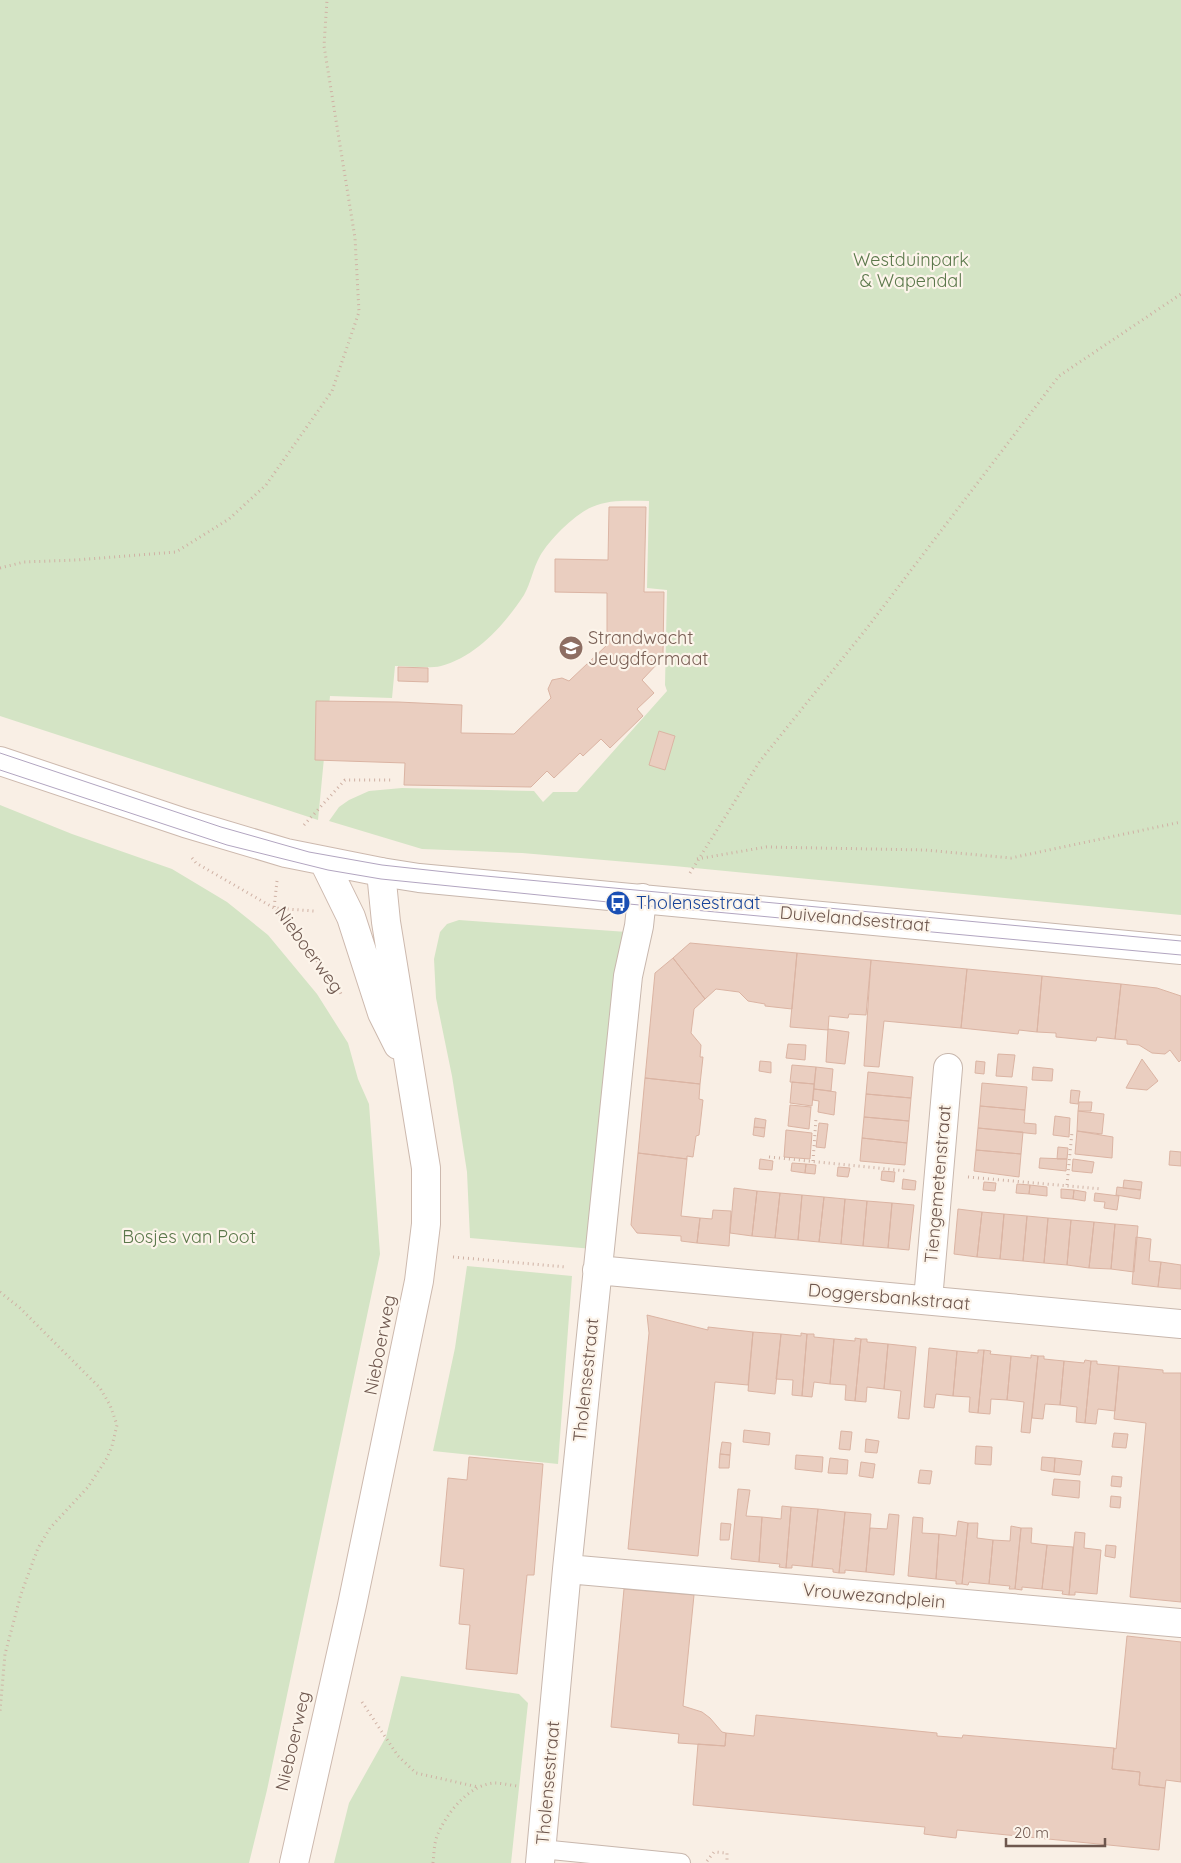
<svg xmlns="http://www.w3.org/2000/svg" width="1181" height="1863" viewBox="0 0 1181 1863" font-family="Quicksand,sans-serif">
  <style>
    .green { fill: #d4e4c5 }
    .building { fill: #eacec0; stroke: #dbb4a3 }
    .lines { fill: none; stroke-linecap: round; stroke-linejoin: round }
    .lane-casing { stroke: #c8b7ad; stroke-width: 20 }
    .street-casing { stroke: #c8b7ad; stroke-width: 30 }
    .secondary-casing { stroke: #cdb9ae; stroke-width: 30 }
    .path { stroke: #cfb1a4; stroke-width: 3; stroke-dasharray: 1 4; stroke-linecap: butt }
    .lane { stroke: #fff; stroke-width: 18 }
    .street { stroke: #fff; stroke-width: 28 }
    .secondary { stroke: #fff; stroke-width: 28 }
    .tram { stroke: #b2a5c0; stroke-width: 1 }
    .labels { text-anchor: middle; stroke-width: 4.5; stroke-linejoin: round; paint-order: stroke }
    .park-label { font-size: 18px; fill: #5b784b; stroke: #fcf4ea }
    .education-label { font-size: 18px; fill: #785e54; stroke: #fcf4ea; text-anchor: start }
    .transit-label { font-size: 18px; fill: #164399; stroke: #fcf4ea; text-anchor: start }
    .street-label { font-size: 18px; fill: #6e574e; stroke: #fcf4ea }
  </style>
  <rect width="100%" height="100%" fill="#f9efe5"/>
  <path class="green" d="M0 0H1181V915L674 866 522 853 422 849 329 821 339 807 349 800 369 791 402 788 534 791 543 802 553 792H577L667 691 665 685 667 590 647 588 649 501C631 501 610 499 592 507 575 514 549 540 540 556 533 568 531 583 524 595 505 624 476 657 441 666 428 669 409 666 395 666L392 698 330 696 318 820 0 716Z
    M0 805 72 834 172 869 227 902 268 935 317 994 348 1043 358 1079 369 1104 380 1254 267 1790 249 1863H0Z
    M459 920 627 932 593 1249 470 1238 467 1172 452 1076 436 998 434 959 440 932 447 924Z
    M467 1266 572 1276 558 1464 433 1451 455 1348Z
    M401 1676 519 1694 528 1703 511 1863H334L349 1803 386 1737Z"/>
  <path class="building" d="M609 507H646L644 592H664L663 654 656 660 659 662 642 680 654 693 637 709 643 716 610 748 601 739 583 756 580 753 554 778 547 771 531 787 404 785 405 763 315 760 316 701 398 702 462 705 461 733 514 734 551 698 548 689 552 680 562 678 569 681 607 645V593L555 592V559L608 560Z
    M398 667 428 668V682L398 681Z
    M659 731 675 736 665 770 649 765Z
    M690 943 797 953 792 1009 765 1006V1004L748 1001 739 992 716 989 705 999 673 958Z
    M797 953 871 960 866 1015 849 1014 848 1018 829 1016 828 1030 790 1027Z
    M673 958 705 999 694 1009 691 1033 701 1045 700 1057H703L700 1084 645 1078 655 973Z
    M871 960 967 969 961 1028 884 1021 879 1067 864 1066Z
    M967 969 1042 976 1037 1032 1019 1030 1018 1034 961 1028Z
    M1042 976 1121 984 1115 1039 1097 1037 1096 1041 1056 1037V1033L1037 1032Z
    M1121 984 1157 988 1181 996V1060L1179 1062 1170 1050 1165 1054 1152 1053 1139 1045 1127 1044V1040L1115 1039Z
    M828 1029 849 1032 845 1064 826 1062Z
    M788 1044 806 1045 805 1060 786 1058Z
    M998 1054 1015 1055 1012 1077 996 1076Z
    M1142 1059 1158 1081 1147 1090 1126 1088Z
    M760 1061 771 1062V1073L759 1071Z
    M976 1061 985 1062 984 1074 975 1073Z
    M792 1065 816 1067 814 1084 790 1082Z
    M816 1067 833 1069 831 1091 814 1089Z
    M1033 1067 1053 1069 1052 1081 1032 1080Z
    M868 1072 913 1077 911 1098 866 1094Z
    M645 1078 700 1084 699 1099 703 1100 699 1135 696 1136 693 1157 687 1156V1159L638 1153Z
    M792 1082 814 1084 812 1106 790 1103Z
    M982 1083 1027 1087 1025 1110 980 1106Z
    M814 1089 836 1092 834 1115 818 1112 819 1101 813 1100Z
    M1071 1090 1080 1091 1078 1104 1070 1103Z
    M866 1094 911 1098 909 1121 864 1117Z
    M1079 1102H1092L1091 1111H1078Z
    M790 1105 811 1107 809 1129 788 1126Z
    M980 1106 1025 1110 1024 1123 1036 1124V1134L978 1128Z
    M1078 1111 1104 1114 1102 1134 1077 1131Z
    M1055 1116 1070 1118 1069 1137 1053 1135Z
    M864 1117 909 1121 907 1143 862 1138Z
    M755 1118 766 1120 765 1128 754 1127Z
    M819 1123 828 1124 825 1148 816 1147Z
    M754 1127 765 1128 764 1137 753 1135Z
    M978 1128 1023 1132 1021 1154 976 1150Z
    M786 1130 812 1133 810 1159 784 1157Z
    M1077 1131 1113 1137 1112 1158 1075 1154Z
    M862 1138 907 1143 905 1165 860 1161Z
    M1058 1147 1068 1148 1067 1159H1057Z
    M976 1150 1021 1154 1019 1177 974 1171Z
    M1170 1151 1181 1152V1166L1169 1165Z
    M638 1153 687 1159 681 1216 700 1218 697 1243 681 1241V1236L637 1233 631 1225Z
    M1040 1158 1067 1159 1066 1171 1039 1168Z
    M760 1159 773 1161 772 1170 759 1169Z
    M1073 1159 1094 1162 1092 1173 1072 1171Z
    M792 1163 806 1164 805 1173 791 1171Z
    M806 1164 816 1165 815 1174 805 1173Z
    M838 1167 850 1168 848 1177 837 1176Z
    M882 1171 895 1172 894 1182 881 1180Z
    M903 1179 916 1181 915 1190 902 1189Z
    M1124 1180 1142 1182 1141 1190 1123 1188Z
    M984 1182 996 1183 995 1191 983 1190Z
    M1017 1184 1030 1185 1029 1194 1016 1193Z
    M1030 1185 1047 1187V1196L1029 1194Z
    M1117 1187 1141 1190 1140 1199 1116 1195Z
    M734 1188 757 1191 752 1236 730 1233Z
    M1061 1189 1074 1190 1073 1199 1061 1198Z
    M1074 1190 1086 1192 1085 1201 1073 1199Z
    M757 1191 780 1193 775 1238 752 1236Z
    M780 1193 802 1195 798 1240 775 1238Z
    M1095 1193 1119 1196 1117 1210 1104 1208 1105 1202 1094 1201Z
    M802 1195 824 1197 819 1242 798 1240Z
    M824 1197 845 1199 841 1244 819 1242Z
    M845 1199 867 1201 863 1246 841 1244Z
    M867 1201 892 1203 888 1248 863 1246Z
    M892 1203 914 1205 909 1250 888 1248Z
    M958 1209 982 1212 977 1257 954 1254Z
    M713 1210 731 1211 729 1246 697 1243 700 1218 712 1219Z
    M982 1212 1004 1214 1000 1259 977 1257Z
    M1004 1214 1027 1216 1023 1261 1000 1259Z
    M1027 1216 1048 1218 1044 1263 1023 1261Z
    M1048 1218 1071 1220 1067 1265 1044 1263Z
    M1071 1220 1094 1222 1089 1268 1067 1265Z
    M1094 1222 1115 1224 1111 1269 1089 1268Z
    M1115 1224 1138 1226 1134 1272 1111 1269Z
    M1136 1237 1151 1239 1149 1261 1161 1262 1158 1287 1132 1284Z
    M1161 1262 1181 1265V1289L1158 1287Z
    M647 1315 708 1330V1327L753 1332 748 1385 715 1382 698 1556 628 1549 649 1333Z
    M753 1332 781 1334 775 1394 748 1391Z
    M801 1333 807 1334 802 1396 792 1395 793 1380 776 1379 781 1334 801 1336Z
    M807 1334H814V1337L834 1339 830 1384 814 1382 812 1397 802 1396Z
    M855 1338 861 1339 855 1401 845 1400 846 1385 830 1384 834 1339 855 1341Z
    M861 1339H867V1342L888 1344 884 1389 867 1387 866 1402 855 1401Z
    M888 1344 916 1347 909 1419 898 1418 901 1391 884 1389Z
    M929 1348 957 1351 953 1396 936 1394 934 1408 924 1407Z
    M978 1350H984L978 1413 969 1412 970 1397 953 1396 957 1351 978 1353Z
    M984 1350 991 1351 990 1354 1011 1356 1007 1400 991 1399 990 1414 978 1413Z
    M1031 1355 1038 1356 1030 1433 1021 1432 1024 1402 1007 1400 1011 1356 1031 1358Z
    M1038 1356H1044V1359L1064 1361 1060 1405 1045 1404 1043 1419 1032 1418Z
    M1085 1360 1091 1361 1085 1423 1076 1422 1077 1407 1060 1405 1064 1361 1084 1363Z
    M1091 1361H1097V1364L1119 1366 1115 1411 1098 1409 1096 1424 1085 1423Z
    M1119 1366 1163 1370V1373H1181V1602L1130 1597 1146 1423 1114 1419Z
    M744 1430 770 1433 769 1445 743 1442Z
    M841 1431 852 1432 850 1450 839 1449Z
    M1114 1433 1128 1434 1126 1448 1112 1447Z
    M866 1439 879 1441 877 1453 865 1452Z
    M722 1442 731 1443 730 1455 720 1454Z
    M976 1446 992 1447 991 1465 975 1464Z
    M720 1454 730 1455 729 1468H719Z
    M796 1455 823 1457 822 1472 795 1469Z
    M469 1457 543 1464 534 1575H527L517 1674 466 1669 470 1625 459 1624 464 1569 440 1566 448 1478 467 1480Z
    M1042 1457 1055 1458 1054 1472 1041 1470Z
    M830 1458 848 1460 847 1474 828 1473Z
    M1055 1458 1082 1461 1080 1475 1054 1472Z
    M861 1462 875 1464 873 1478 859 1476Z
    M920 1470 932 1471 930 1484 918 1483Z
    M1112 1476 1122 1477 1121 1487 1111 1486Z
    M1054 1479 1080 1481 1079 1498 1052 1495Z
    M738 1489 750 1490 746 1516 762 1517 759 1562 731 1559Z
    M1111 1496 1121 1497 1120 1508 1110 1507Z
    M782 1506 791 1507 786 1568 779 1567 780 1564 759 1562 762 1517 781 1519Z
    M791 1507 818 1509 812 1567 792 1565V1568H786Z
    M818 1509 845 1512 839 1573 833 1572V1569L812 1567Z
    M845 1512 871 1514 866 1572 845 1570V1573H839Z
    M889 1514 899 1515 894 1575 866 1572 870 1528 887 1529Z
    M913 1517 923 1518 922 1533 939 1534 936 1579 908 1576Z
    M958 1521 968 1523 962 1584H956V1581L936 1579 939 1534 956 1536Z
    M721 1523 731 1524 729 1540H720Z
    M968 1523H978L977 1538 993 1540 989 1584 969 1582 968 1585 962 1584Z
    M1011 1526 1021 1528 1015 1589H1009L1010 1586 989 1584 993 1540 1010 1541Z
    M1021 1528H1032L1031 1543 1047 1545 1042 1589 1022 1587V1590L1015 1589Z
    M1075 1532 1085 1533 1084 1548 1101 1550 1097 1594 1075 1592V1595H1069Z
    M1047 1545 1073 1547 1069 1595 1062 1594 1063 1591 1042 1589Z
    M1106 1545 1116 1546 1115 1558 1105 1556Z
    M624 1589 694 1595 683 1706 702 1712 710 1718 722 1732 726 1733 725 1746 678 1743 679 1734 611 1727Z
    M1127 1636 1181 1642V1782L1166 1780 1165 1788 1139 1785 1140 1772 1112 1769 1114 1748 1116 1749Z
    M756 1715 937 1733V1736L962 1738 963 1735 1114 1748 1112 1769 1140 1772 1139 1785 1165 1788 1159 1850 957 1830 956 1838 939 1836 924 1834 925 1827 693 1805 698 1744 725 1746 726 1733 754 1736Z"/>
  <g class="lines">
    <defs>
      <path id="lane" d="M541 1849 681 1863"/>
      <path id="street" d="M381 872 419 878 1181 950
        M597 1270 1181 1324
        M928 1300 948 1068
        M567 1569 1181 1623
        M540 1863 567 1569 628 976 639 926 642 898"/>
      <path id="secondary" d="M0 761 185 823 286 853 381 872 386 922 426 1168V1224L419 1281 352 1605 294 1863
        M324 862 351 917 382 1013 398 1045"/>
    </defs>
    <use href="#lane" class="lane-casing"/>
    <use href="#street" class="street-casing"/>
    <use href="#secondary" class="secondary-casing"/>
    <path class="path" d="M0 568 24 562 76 560 176 552 229 519 266 485 332 391 359 312 355 238 324 46 327 0
      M304 825 345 780H394
      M192 858 196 863 274 908 314 911
      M697 859 766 847 925 850 1011 858 1181 822
      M690 873 760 761 867 628 1059 376 1181 294
      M277 881 274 908 337 986 341 994
      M769 1157 907 1171
      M813 1161 816 1118
      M968 1177 1102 1189
      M1067 1185 1072 1132
      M453 1257 566 1267
      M0 1292 20 1308 100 1388 110 1405 117 1425 112 1446 107 1458 88 1487 50 1528 38 1548 21 1594 5 1654 0 1711
      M362 1702 398 1756 416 1773 478 1787
      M707 1861 714 1852 727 1853V1863
      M433 1863C434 1854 434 1844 437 1836 446 1814 468 1785 494 1783 501 1783 509 1785 517 1786"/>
    <use href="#lane" class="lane"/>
    <use href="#street" class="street"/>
    <use href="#secondary" class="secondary"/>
    <path class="tram" d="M0 753 221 827 309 852 382 865 464 874 1181 941
      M0 770 227 845 328 870 381 879 618 903 1181 955"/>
  </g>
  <defs>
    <symbol id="school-disc" viewBox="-11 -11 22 22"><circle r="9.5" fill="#8d6e63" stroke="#fcf4ea"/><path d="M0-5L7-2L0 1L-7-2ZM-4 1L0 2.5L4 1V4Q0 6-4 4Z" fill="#fff"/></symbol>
    <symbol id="bus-disc" viewBox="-11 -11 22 22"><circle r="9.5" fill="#1a4fb4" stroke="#fcf4ea"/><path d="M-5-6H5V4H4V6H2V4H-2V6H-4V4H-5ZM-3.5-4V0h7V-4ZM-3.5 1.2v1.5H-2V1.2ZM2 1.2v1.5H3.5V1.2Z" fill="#fff"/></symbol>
  </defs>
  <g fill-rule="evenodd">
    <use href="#school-disc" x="557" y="634" width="28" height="28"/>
    <use href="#bus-disc" x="604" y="889" width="28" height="28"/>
  </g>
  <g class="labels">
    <g class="park-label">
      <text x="911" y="266">Westduinpark<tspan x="911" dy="21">&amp; Wapendal</tspan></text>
      <text x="189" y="1243">Bosjes van Poot</text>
    </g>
    <g class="education-label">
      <text x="588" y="644">Strandwacht<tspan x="588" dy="21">Jeugdformaat</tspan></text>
    </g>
    <g class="transit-label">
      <text x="636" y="909">Tholensestraat</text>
    </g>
    <g class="street-label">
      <text transform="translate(855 919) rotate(5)" y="6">Duivelandsestraat</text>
      <text transform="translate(309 950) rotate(54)" y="6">Nieboerweg</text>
      <text transform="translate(938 1184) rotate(-85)" y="6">Tiengemetenstraat</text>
      <text transform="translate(889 1297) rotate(5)" y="6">Doggersbankstraat</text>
      <text transform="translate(380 1345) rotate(-79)" y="6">Nieboerweg</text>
      <text transform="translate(586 1380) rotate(-84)" y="6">Tholensestraat</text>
      <text transform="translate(874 1596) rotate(5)" y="6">Vrouwezandplein</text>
      <text transform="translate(293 1741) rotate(-77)" y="6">Nieboerweg</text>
      <text transform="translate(548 1783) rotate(-85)" y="6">Tholensestraat</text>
    </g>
  </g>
  <path d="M1006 1838v8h99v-8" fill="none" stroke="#6e574e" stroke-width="2.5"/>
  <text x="1014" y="1838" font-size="15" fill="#6e574e" stroke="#fcf4ea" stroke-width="4" paint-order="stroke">20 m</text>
</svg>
